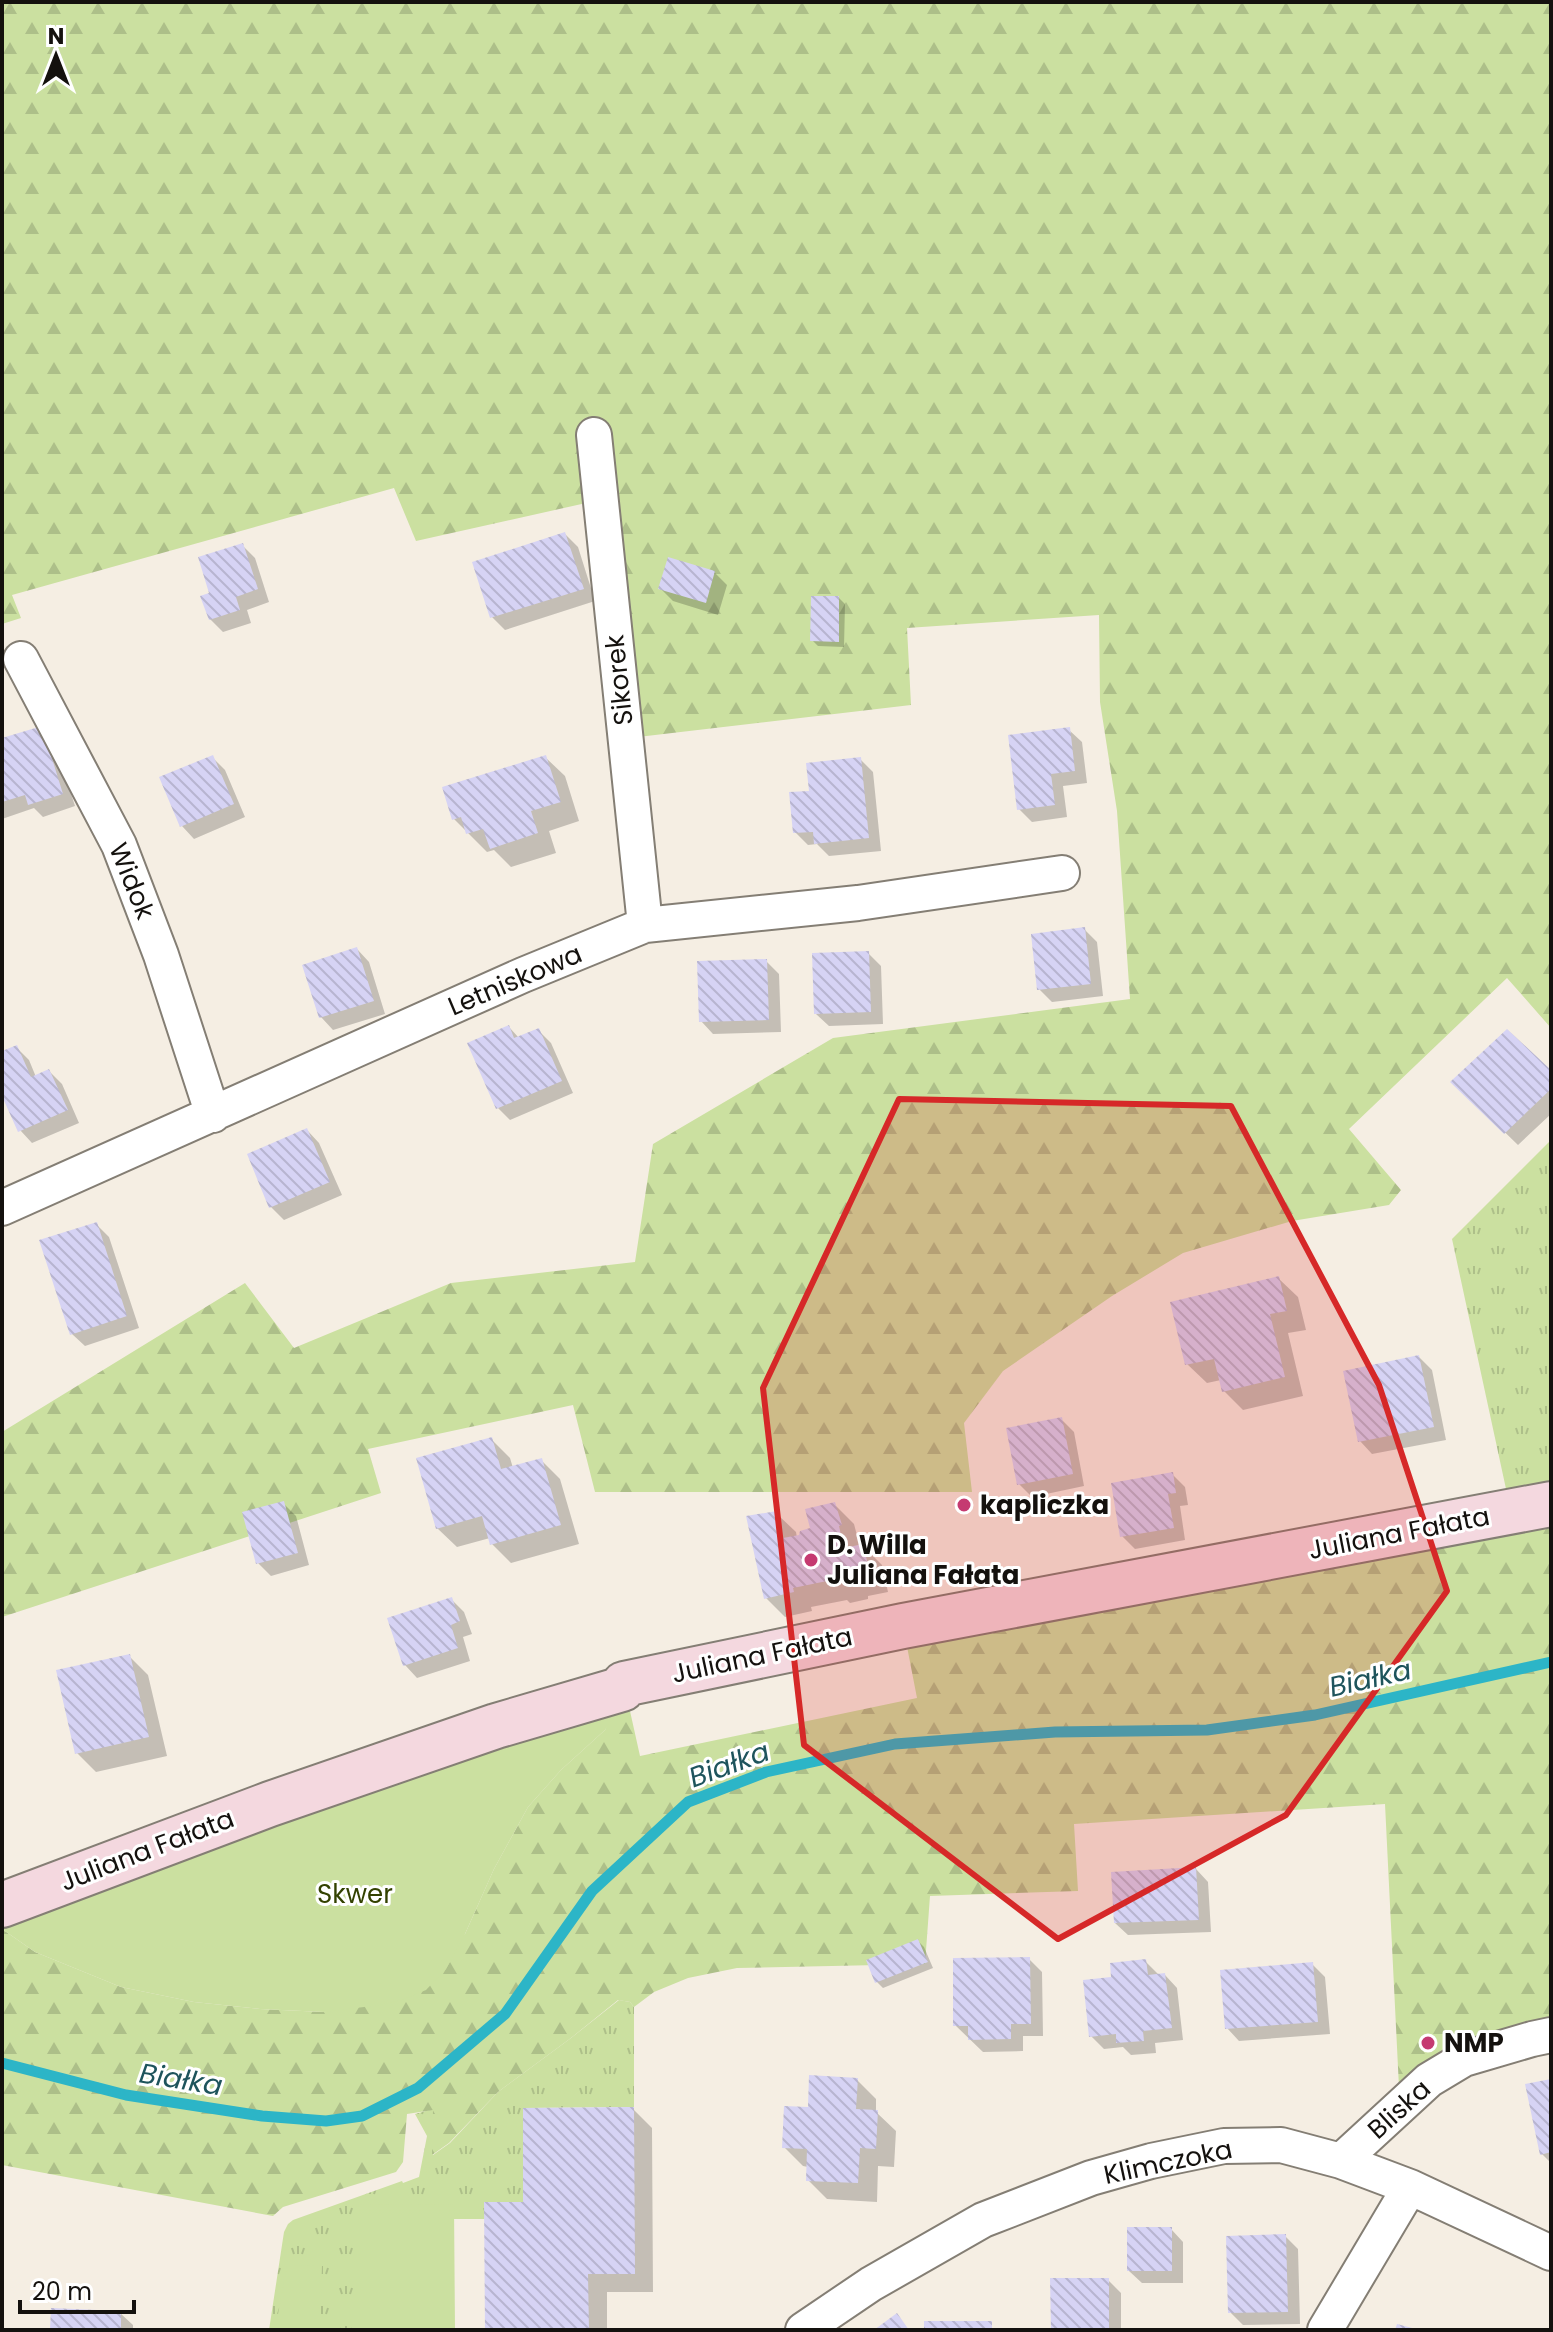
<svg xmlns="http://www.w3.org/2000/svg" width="1553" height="2332" viewBox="0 0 1553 2332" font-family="Poppins,sans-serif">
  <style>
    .grass { fill: url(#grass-tufts) }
    .forest { fill: url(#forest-firs) }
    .green { fill: #cbe0a0 }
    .shadow { fill: #0003 }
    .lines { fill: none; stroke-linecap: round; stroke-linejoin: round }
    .stream { stroke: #2cb5c7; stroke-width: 11 }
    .building { fill: url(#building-back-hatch) }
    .street-casing { stroke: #847e74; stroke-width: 38 }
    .secondary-casing { stroke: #847e74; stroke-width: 48 }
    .street { stroke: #fff; stroke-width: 34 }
    .secondary { stroke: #f4d8df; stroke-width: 44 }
    .marked { fill: #d62828; fill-opacity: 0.2; stroke: #d62828; stroke-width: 6; stroke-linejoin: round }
    .poi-dot { fill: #c53a71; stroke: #fff; stroke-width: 3 }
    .labels { text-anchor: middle; stroke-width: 6; stroke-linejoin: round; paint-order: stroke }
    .street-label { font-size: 26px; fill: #14110e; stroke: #fff }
    .poi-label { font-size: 26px; font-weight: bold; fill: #14110e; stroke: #fff; text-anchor: start }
    .park-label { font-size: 26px; fill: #334201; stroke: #fff }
    .water-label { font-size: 28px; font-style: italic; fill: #1e545c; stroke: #fff }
  </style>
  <defs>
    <pattern id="grass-tufts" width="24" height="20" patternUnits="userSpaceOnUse" patternTransform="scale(2)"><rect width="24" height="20" fill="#cbe0a0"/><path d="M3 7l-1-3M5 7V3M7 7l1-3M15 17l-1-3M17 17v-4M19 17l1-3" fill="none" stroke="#adbf89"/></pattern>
    <pattern id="forest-firs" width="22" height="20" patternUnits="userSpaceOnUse" patternTransform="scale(2)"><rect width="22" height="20" fill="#cbe0a0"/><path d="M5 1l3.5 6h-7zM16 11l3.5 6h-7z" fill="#adbf89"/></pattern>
    <pattern id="building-back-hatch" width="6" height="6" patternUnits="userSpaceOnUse" patternTransform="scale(2)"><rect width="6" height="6" fill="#d6d3f4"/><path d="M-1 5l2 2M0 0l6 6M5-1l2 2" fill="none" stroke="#b7b4d0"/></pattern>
  </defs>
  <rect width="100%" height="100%" fill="#f5eee3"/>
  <path class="grass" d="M1551 1140V1504L1511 1512 1452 1239Z
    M619 2000 630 2002 634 2007V2107L523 2108V2202L484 2219H454V2205H360V2330H269L284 2232 288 2224 293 2220 402 2181 403 2183 419 2177 427 2136 415 2114 433 2109V2155L450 2143 498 2092 571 2038Z"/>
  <path class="forest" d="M2 2H1551V1028L1507 978 1349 1129 1401 1190 1389 1205 1292 1221 1183 1253 1112 1296 1003 1371 964 1423 972 1492H595L573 1405 368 1449 381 1493 2 1617V1432L245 1283 294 1348 451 1283 635 1262 653 1144 833 1038 1130 999 1117 811 1100 702 1099 615 907 628 911 705 638 737 613 497 416 541 394 488 12 595 21 618 2 624Z
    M1551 1504V2035L1400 2108 1385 1804 1074 1824 1078 1891 930 1896 925 1964 737 1968 688 1978 654 1992 634 2007 630 2002 618 2000 571 2038 498 2092 449 2143 432 2155 433 2110 407 2114 403 2162 396 2172 283 2207 273 2216 2 2165V1929L35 1952 121 1987 194 2002 260 2009 324 2012 465 1934 494 1869 528 1807 561 1770 605 1730 624 1684 640 1756 917 1698 903 1626Z"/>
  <path class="green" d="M622 1689 613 1717 605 1730 561 1770 528 1807 494 1869 465 1934 446 1969 426 1990 402 2000 380 2005 324 2012 260 2009 194 2002 121 1987 35 1952 2 1929V1905Z
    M454 2204 455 2330H360V2205Z
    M322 2265 320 2330H275L287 2266Z"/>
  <path class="shadow" d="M565 534 578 547 595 601 505 630 492 617Z
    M242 545 255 558 269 602 247 610 251 623 223 632 210 619 212 595Z
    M714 572 727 585 718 615 673 601 660 588Z
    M839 598 845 604 844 647 818 646 812 640Z
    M1069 730 1082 742 1087 783 1063 786 1067 817 1032 822 1019 809Z
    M2 740 54 741 75 806 43 817 34 808 2 819Z
    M212 757 225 770 245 817 194 839 182 826Z
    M545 757 565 776 579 821 549 831 556 853 511 867 494 850 487 852 454 819Z
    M860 759 873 772 881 851 829 856 817 844 808 845 795 832 811 792Z
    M1084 929 1097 942 1103 996 1052 1002 1039 989Z
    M357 949 369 962 385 1014 333 1030 321 1017Z
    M868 953 881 966 883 1024 829 1026 816 1014Z
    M766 961 779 974 781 1032 713 1034 701 1021Z
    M509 1027 519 1038 538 1030 551 1043 573 1093 510 1120 498 1108Z
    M16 1047 29 1060 36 1077 49 1071 62 1084 79 1123 32 1143 20 1130 2 1091V1053Z
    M1551 1072V1114L1518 1145 1453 1082Z
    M307 1130 319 1143 342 1195 284 1220 271 1207Z
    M96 1224 109 1237 139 1328 85 1346 72 1334Z
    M1278 1278 1298 1297 1306 1330 1288 1333 1303 1396 1243 1410 1224 1391 1221 1380 1207 1383 1187 1364Z
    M1419 1357 1432 1370 1446 1440 1372 1454 1360 1441Z
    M1061 1419 1074 1432 1084 1486 1032 1497 1019 1484Z
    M491 1439 510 1458 513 1468 541 1460 560 1479 579 1544 511 1563 492 1544 490 1538 457 1547 437 1528Z
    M1172 1474 1185 1487 1188 1505 1180 1506 1185 1540 1135 1549 1122 1536Z
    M283 1503 296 1516 309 1565 271 1576 258 1563Z
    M835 1505 854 1524 860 1547 863 1546 882 1565 888 1592 868 1596V1599L850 1603 847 1600 811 1607 812 1611 785 1617 766 1598 776 1513 796 1532 797 1538 812 1530Z
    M451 1599 464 1612 472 1634 463 1637 470 1661 417 1678 405 1665Z
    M129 1656 148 1675 167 1756 96 1772 77 1753Z
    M1196 1869 1208 1882 1211 1932 1128 1935 1115 1923Z
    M918 1941 924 1947 933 1968 883 1988 877 1982Z
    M1029 1959 1042 1972 1043 2036H1023V2051L983 2052 955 2025Z
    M1145 1961 1159 1975H1165L1177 1988 1183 2040 1155 2043 1156 2053 1131 2055 1123 2047 1104 2049 1091 2036 1114 1979Z
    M1312 1964 1325 1977 1330 2034 1239 2041 1227 2028Z
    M857 2080 876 2099V2112L896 2131 894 2167 878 2166 877 2202 827 2199 808 2180V2167L803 2166 784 2147 810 2109Z
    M1551 2081V2163L1542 2154Z
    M633 2109 652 2128 653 2292H607V2330H487L525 2204Z
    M1171 2229 1183 2242V2283H1142L1129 2271Z
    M1285 2236 1298 2249 1300 2324 1243 2325 1230 2312Z
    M1108 2280 1121 2293V2330H1053Z
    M120 2313 133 2325V2330H52Z"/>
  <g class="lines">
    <path class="stream" d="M2 2063 126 2095 262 2116 326 2121 362 2116 418 2088 505 2014 592 1891 688 1802 766 1772 895 1744 1055 1732 1207 1730 1315 1715 1551 1662"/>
  </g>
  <path class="building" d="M565 532 584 589 490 618 472 562Z
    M243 543 258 589 236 597 240 610 209 620 200 596 209 593 198 557Z
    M668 557 715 571 706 603 658 589Z
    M811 596H839V642L810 641Z
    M42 726 63 794 28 805 25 795 2 802V738Z
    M1070 727 1075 771 1051 774 1055 805 1017 810 1008 735Z
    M213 755 234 804 180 827 159 777Z
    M546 755 561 802 531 811 538 833 490 849 483 829 466 834 461 817 452 820 442 787Z
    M861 757 869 838 814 844 813 832 793 833 789 792 809 791 806 763Z
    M1085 927 1091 984 1037 990 1031 934Z
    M357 947 374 1001 319 1018 302 965Z
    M869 951 871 1012 814 1014 812 953Z
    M767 959 769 1020 699 1022 697 961Z
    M509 1025 514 1038 539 1028 562 1081 496 1109 467 1043Z
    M1507 1029 1551 1070V1089L1504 1134 1450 1082Z
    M17 1045 31 1077 49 1069 68 1110 18 1132 2 1096V1051Z
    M307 1128 330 1182 269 1208 247 1154Z
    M97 1222 127 1316 70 1335 39 1240Z
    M1279 1276 1287 1311 1270 1314 1285 1377 1222 1392 1214 1359 1185 1365 1170 1302Z
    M1419 1355 1434 1427 1358 1442 1343 1371Z
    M1062 1417 1073 1474 1017 1485 1006 1428Z
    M492 1437 501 1469 542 1458 561 1525 490 1545 482 1516 436 1529 416 1458Z
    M1173 1472 1176 1493 1168 1494 1174 1528 1120 1537 1111 1483Z
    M284 1501 298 1553 256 1564 242 1512Z
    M835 1502 842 1525 839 1526 844 1548 863 1544 870 1573 849 1577 850 1580 828 1584 827 1581 793 1588 794 1592 764 1599 746 1516 777 1511 783 1538 799 1535 800 1531 810 1528 805 1509Z
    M452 1597 460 1621 451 1625 458 1648 403 1666 387 1618Z
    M130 1654 149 1737 75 1754 56 1670Z
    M1196 1867 1199 1920 1114 1923 1111 1872Z
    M918 1939 928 1962 875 1983 866 1960Z
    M1030 1957 1031 2024H1011V2039L968 2040V2026H953V1958Z
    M1146 1959 1148 1975 1165 1973 1172 2028 1143 2031 1144 2041 1116 2043V2034L1089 2037 1083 1980 1111 1977 1110 1963Z
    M1313 1962 1318 2022 1225 2029 1220 1970Z
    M809 2075 858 2078 856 2109 878 2110 876 2149 860 2148 858 2183 806 2181 807 2149 782 2148 784 2106 808 2107Z
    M1551 2079V2152L1540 2155 1525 2084Z
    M634 2107 635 2274H588L589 2330H485L484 2202H523V2108Z
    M1127 2227H1172V2271H1127Z
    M1286 2234 1288 2312 1228 2313 1226 2236Z
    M1050 2278H1109V2330H1051Z
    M51 2308 121 2311V2330H50Z
    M897 2313 909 2330H874Z
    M924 2321H992V2330H924Z
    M1397 2324 1416 2329V2330H1395Z"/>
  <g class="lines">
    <defs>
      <path id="street" d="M594 435 645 925
        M21 659 119 845 161 955 213 1115
        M2 1208 523 975 645 925 858 903 1062 873
        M1341 2161 1429 2080 1464 2059 1532 2039 1551 2035
        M803 2330 871 2284 983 2220 1091 2178 1151 2161 1224 2146 1281 2145 1341 2161 1410 2187 1551 2253
        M1325 2330 1410 2187"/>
      <path id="secondary" d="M2 1905 270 1804 496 1726 622 1689 624 1684 903 1626 1551 1504"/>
    </defs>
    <use href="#street" class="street-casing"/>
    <use href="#secondary" class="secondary-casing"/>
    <use href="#street" class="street"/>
    <use href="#secondary" class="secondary"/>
  </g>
  <path class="marked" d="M899 1099 1231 1106 1379 1385 1447 1591 1286 1815 1058 1939 804 1745 763 1388Z"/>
  <g class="poi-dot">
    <circle cx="964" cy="1505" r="8"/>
    <circle cx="811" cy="1560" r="8"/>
    <circle cx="1428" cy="2043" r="8"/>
  </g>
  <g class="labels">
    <g class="street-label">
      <text transform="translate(619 680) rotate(-96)" y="9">Sikorek</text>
      <text transform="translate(132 881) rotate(68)" y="9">Widok</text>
      <text transform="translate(515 980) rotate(-23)" y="9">Letniskowa</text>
      <text transform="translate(1399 1533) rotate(-11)" y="9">Juliana Fałata</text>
      <text transform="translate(762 1655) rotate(-12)" y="9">Juliana Fałata</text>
      <text transform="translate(147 1850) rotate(-21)" y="9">Juliana Fałata</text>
      <text transform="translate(1399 2109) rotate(-42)" y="9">Bliska</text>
      <text transform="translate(1168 2162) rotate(-12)" y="9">Klimczoka</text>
    </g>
    <g class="poi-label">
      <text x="980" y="1514">kapliczka</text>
      <text x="827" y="1554">D. Willa<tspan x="827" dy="30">Juliana Fałata</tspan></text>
      <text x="1444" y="2052">NMP</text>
    </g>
    <g class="park-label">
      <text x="355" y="1903">Skwer</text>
    </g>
    <g class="water-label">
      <text transform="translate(1370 1678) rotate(-13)" y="10">Białka</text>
      <text transform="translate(729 1764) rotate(-20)" y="10">Białka</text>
      <text transform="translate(181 2079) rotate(9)" y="10">Białka</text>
    </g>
  </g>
  <rect width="1553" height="2332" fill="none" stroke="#14110e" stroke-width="8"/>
  <g transform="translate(56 56)" stroke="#ffffff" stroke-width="6" paint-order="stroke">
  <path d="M0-6L14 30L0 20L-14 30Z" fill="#14110e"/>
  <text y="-12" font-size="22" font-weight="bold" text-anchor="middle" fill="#14110e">N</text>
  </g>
  <path d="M20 2300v12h114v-12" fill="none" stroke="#14110e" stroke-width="4"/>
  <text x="32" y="2300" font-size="24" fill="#14110e" stroke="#ffffff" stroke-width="6" paint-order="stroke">20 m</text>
</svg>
